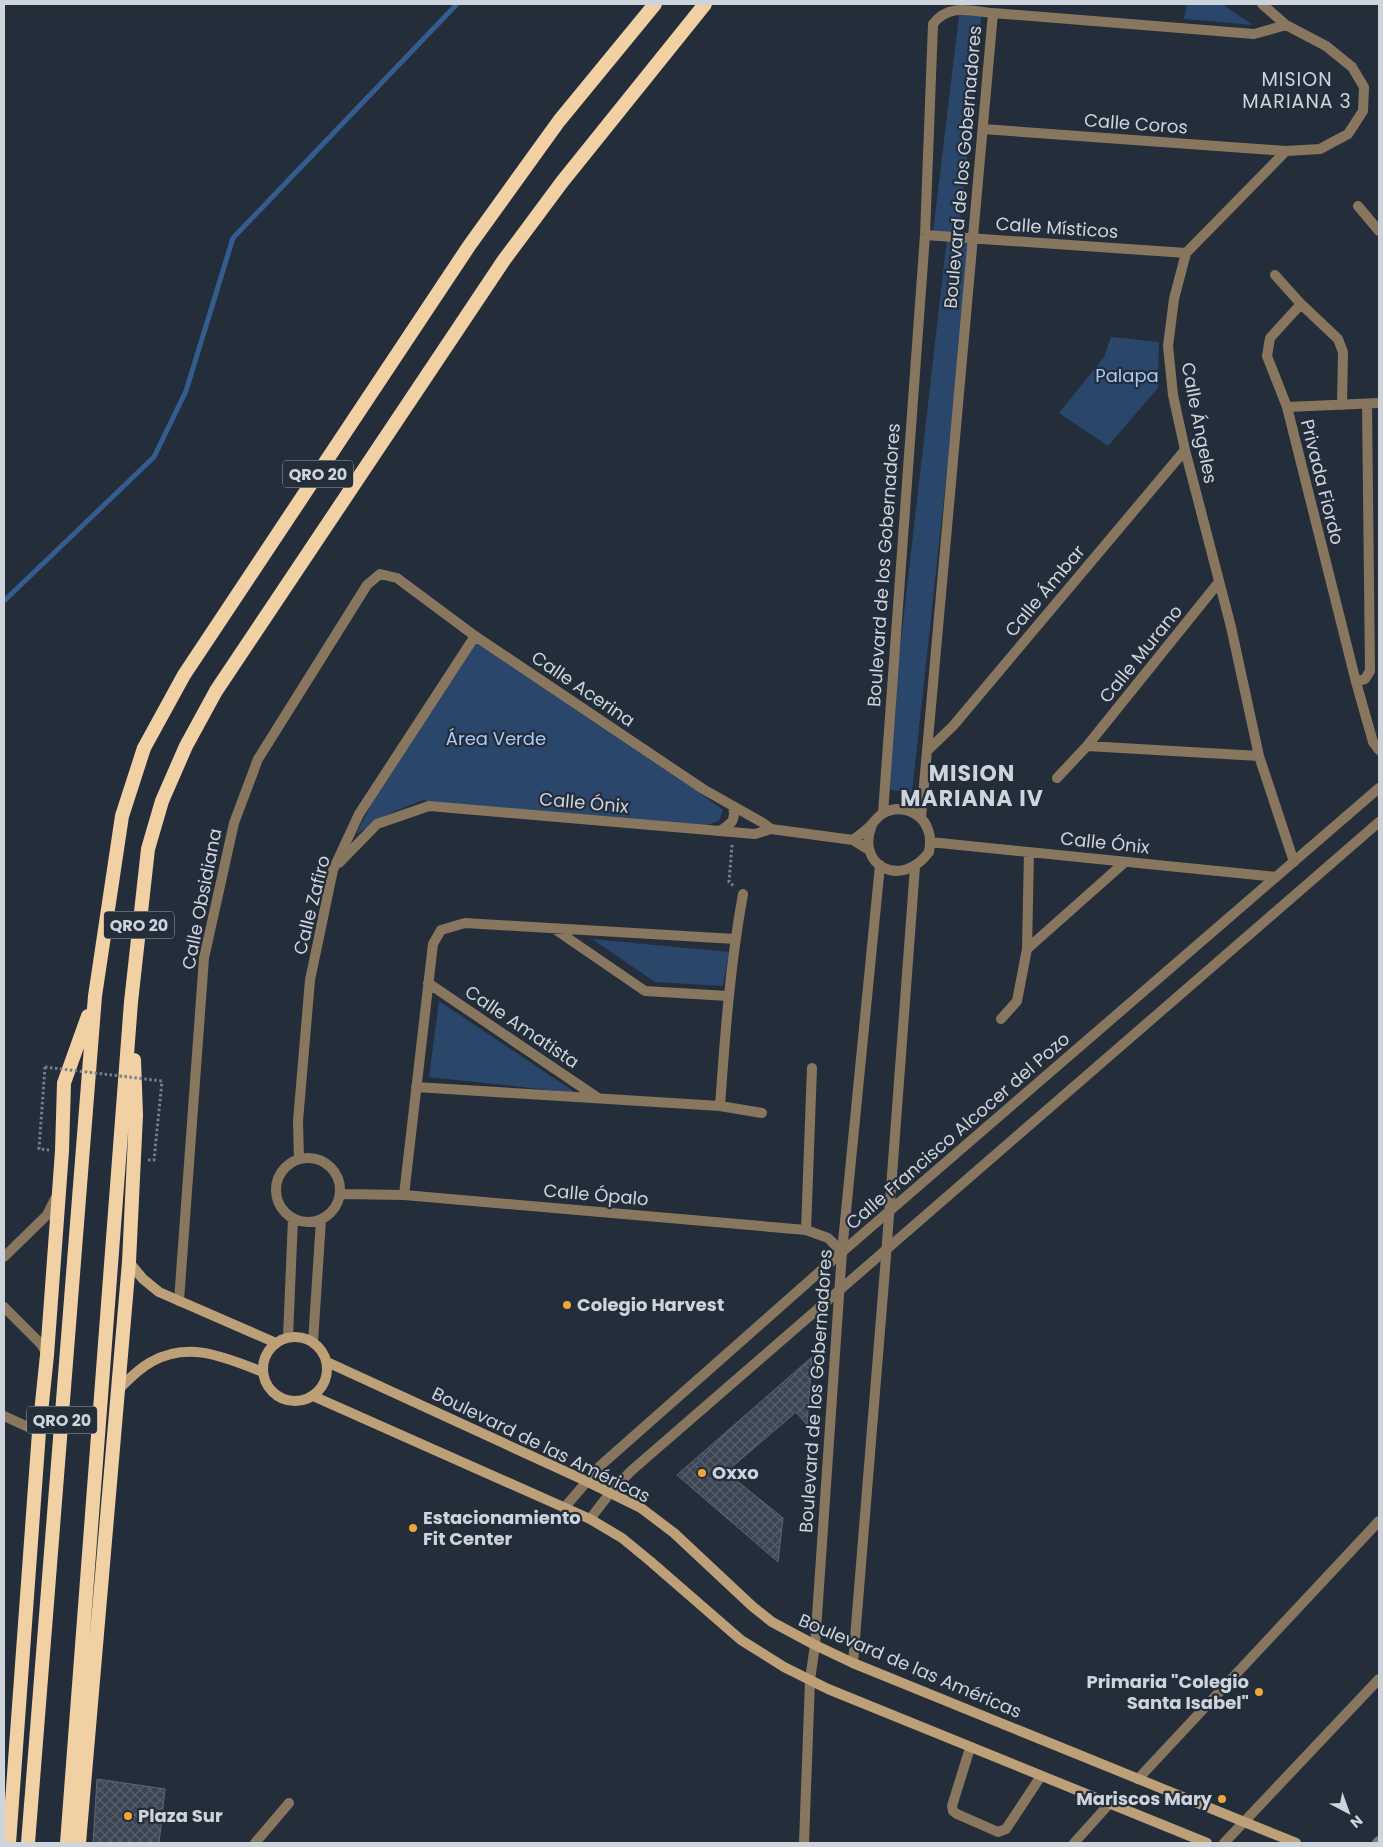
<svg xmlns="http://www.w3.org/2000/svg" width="1383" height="1847" viewBox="0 0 1383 1847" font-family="Poppins,sans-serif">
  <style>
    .garden { fill: #2a466a }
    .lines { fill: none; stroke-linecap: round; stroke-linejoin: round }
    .stream { stroke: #335c8f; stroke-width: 5 }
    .building { fill: url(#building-cross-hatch); stroke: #5b6675 }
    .path { stroke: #777f89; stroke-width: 3; stroke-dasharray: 2.5 2.5; stroke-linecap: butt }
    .service { stroke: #89765e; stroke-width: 10 }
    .minor { stroke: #89765e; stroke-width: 10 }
    .tertiary { stroke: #89765e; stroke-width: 10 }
    .secondary { stroke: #bea078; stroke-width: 10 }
    .trunk { stroke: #f1d0a4; stroke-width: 14 }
    .path-bridge { stroke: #777f89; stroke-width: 3; stroke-dasharray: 2.5 2.5; stroke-linecap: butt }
    .poi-dot { fill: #eda83c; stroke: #242d3a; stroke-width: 2 }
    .labels { text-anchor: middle; stroke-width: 4.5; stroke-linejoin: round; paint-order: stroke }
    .shield { fill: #242d3a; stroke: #9aa2ab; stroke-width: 1 }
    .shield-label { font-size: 16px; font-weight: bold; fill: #cdd4dc }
    .street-label { font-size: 18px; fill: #cdd4dc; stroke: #242d3a }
    .park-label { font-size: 18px; fill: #a7cbf8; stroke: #242d3a }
    .poi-label { font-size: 18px; font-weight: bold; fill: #cdd4dc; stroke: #242d3a; text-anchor: start }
    .neighbourhood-label { font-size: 19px; letter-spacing: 1px; fill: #cdd4dc; stroke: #242d3a }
    .district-label { font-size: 22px; font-weight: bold; letter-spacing: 1px; fill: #cdd4dc; stroke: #242d3a }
  </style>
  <defs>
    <pattern id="building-cross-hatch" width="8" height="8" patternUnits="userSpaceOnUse" patternTransform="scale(1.25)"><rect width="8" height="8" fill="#3b4553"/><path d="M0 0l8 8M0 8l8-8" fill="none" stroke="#565f6b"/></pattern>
  </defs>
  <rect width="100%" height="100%" fill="#242d3a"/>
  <path class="garden" d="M1187 4H1222L1253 25 1184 19Z
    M960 7 982 11 959 233 933 232Z
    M947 238 972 240 912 793 884 789Z
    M1111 337 1159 342 1158 388 1108 446 1059 413 1104 357Z
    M475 639 701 794 723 810 719 821 707 825 660 822 450 807 423 800 393 812 356 834 374 799Z
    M592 939 729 952 723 986 655 982Z
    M439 1001 576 1093 429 1077Z"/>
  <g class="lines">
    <path class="stream" d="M4 601 154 457 186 391 233 238 457 4"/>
  </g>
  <path class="building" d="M812 1357 807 1425 796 1412 726 1472 783 1518 778 1562 677 1475Z
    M97 1779 165 1789 159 1843H93Z"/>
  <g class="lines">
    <path class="path" d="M732 845 729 882 734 886
      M45 1067 39 1149 49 1150
      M148 1160H154L162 1081"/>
    <path class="service" d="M806 1230 812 1068
      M4 1257 47 1215 55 1199
      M4 1307 41 1344 47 1354
      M970 1748 952 1806 953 1811 957 1814 998 1832 1006 1829 1041 1776
      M255 1843 289 1803
      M804 1843 810 1680"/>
    <path class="minor" d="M1262 4 1286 25 1326 46 1352 67 1364 87 1363 111 1348 134 1320 149 1286 151 1186 253 1174 299 1168 346 1173 395 1185 450 1231 627 1259 756 1294 862
      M993 13 1254 34 1286 25
      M983 129 1286 151
      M1358 206 1379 231
      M925 235 1186 253
      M1275 275 1301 304 1338 339 1343 352 1342 405
      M1301 304 1270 338 1267 356 1287 407 1356 682 1373 742 1379 750
      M1287 407 1379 403
      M1356 682 1365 679 1370 671 1367 404
      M1087 746 1259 756
      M927 751 953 726 1185 450
      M1057 778 1087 746 1219 582
      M883 813 925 235 933 24C949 3 971 11 993 13L921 818
      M720 831C732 823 736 821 733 806
      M853 840C859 835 866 831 871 825 875 821 877 817 882 814 900 803 924 812 929 833 931 839 930 846 929 852 901 890 855 865 872 825
      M930 842 1276 877
      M339 863 377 824 429 806 755 834 771 829 853 840 869 850
      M556 930 645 991 728 996
      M1027 949 1125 862
      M428 983 598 1098
      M1001 1019 1017 1001 1027 949 1029 852
      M416 1087 720 1106 762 1113
      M720 1106C725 1035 730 965 743 894
      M276 1190a32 32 0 1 1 64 0a32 32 0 1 1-64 0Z
      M299 1159 298 1121 310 980 333 870 359 814 475 636
      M340 1194 404 1195 806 1230 828 1238 842 1252
      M404 1195 433 944 441 930 465 923 735 939
      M179 1301 204 958 234 823 258 759 367 585 380 574 397 578 475 636 703 789 763 823 771 829
      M288 1337 293 1218
      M313 1342 321 1220
      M4 1416 39 1432
      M853 1663 885 1269 915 867
      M810 1680 815 1645 842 1252 880 865
      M1138 1779 1379 1521
      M1074 1843 1110 1803
      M1224 1843 1379 1679
      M1377 1843 1379 1841"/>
    <path class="tertiary" d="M565 1507 600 1466 842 1252 1379 788
      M590 1519 610 1493 631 1471 1379 822"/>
    <path class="secondary" d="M129 1262 143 1279 159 1292 276 1343
      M263 1369a32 32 0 1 1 64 0a32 32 0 1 1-64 0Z
      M327 1362 586 1481 641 1508 674 1533 752 1606 772 1622 815 1645 853 1663 1296 1843
      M118 1390C128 1380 138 1369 151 1362 189 1340 226 1358 263 1372
      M313 1396 590 1519 622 1538 650 1561 741 1640 784 1667 828 1689 1207 1843"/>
    <path class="trunk" d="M9 1843 39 1432 47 1355 62 1151 64 1083 88 1016
      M28 1843 95 996 122 816 144 748 184 675 469 246 559 121 655 4
      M67 1843 131 1002 148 849 162 801 186 746 216 691 504 260 562 182 705 4
      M79 1843 129 1262 136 1115 134 1060"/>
    <path class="path-bridge" d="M45 1067 162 1081"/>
  </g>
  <g class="poi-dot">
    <circle cx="567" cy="1305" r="5"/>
    <circle cx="702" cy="1473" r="5"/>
    <circle cx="413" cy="1528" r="5"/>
    <circle cx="1259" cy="1692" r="5"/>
    <circle cx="1222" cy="1799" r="5"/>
    <circle cx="128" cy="1816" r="5"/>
  </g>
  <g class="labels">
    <g class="shield">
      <rect x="283" y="460.5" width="70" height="27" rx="4"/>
      <rect x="104" y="911.5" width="70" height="27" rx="4"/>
      <rect x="27" y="1406.5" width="70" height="27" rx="4"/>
    </g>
    <g class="shield-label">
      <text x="318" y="480">QRO 20</text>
      <text x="139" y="931">QRO 20</text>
      <text x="62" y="1426">QRO 20</text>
    </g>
    <g class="street-label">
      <text transform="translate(1136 124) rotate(4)" y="6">Calle Coros</text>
      <text transform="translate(963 167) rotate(-85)" y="6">Boulevard de los Gobernadores</text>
      <text transform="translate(1057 228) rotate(4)" y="6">Calle Místicos</text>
      <text transform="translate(1199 423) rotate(79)" y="6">Calle Ángeles</text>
      <text transform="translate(1322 482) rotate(76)" y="6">Privada Fiordo</text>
      <text transform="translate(884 565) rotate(-86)" y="6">Boulevard de los Gobernadores</text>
      <text transform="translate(1045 591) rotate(-50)" y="6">Calle Ámbar</text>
      <text transform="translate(1141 654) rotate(-51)" y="6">Calle Murano</text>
      <text transform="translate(583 689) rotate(34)" y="6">Calle Acerina</text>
      <text transform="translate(584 803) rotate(5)" y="6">Calle Ónix</text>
      <text transform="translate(1105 843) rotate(6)" y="6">Calle Ónix</text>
      <text transform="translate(202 899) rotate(-79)" y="6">Calle Obsidiana</text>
      <text transform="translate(312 905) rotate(-76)" y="6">Calle Zafiro</text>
      <text transform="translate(522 1027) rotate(34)" y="6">Calle Amatista</text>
      <text transform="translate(958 1131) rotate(-41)" y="6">Calle Francisco Alcocer del Pozo</text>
      <text transform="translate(596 1195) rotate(5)" y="6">Calle Ópalo</text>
      <text transform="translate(816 1391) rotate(-86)" y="6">Boulevard de los Gobernadores</text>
      <text transform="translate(541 1445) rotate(26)" y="6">Boulevard de las Américas</text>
      <text transform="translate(910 1666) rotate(23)" y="6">Boulevard de las Américas</text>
    </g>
    <g class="park-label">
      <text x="1127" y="382">Palapa</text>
      <text x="496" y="745">Área Verde</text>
    </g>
    <g class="poi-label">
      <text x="577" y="1311">Colegio Harvest</text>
      <text x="712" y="1479">Oxxo</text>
      <text x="423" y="1524">Estacionamiento<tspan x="423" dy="21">Fit Center</tspan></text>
      <text x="1249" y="1688" text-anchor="end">Primaria "Colegio<tspan x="1249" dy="21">Santa Isabel"</tspan></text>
      <text x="1212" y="1805" text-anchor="end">Mariscos Mary</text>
      <text x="138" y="1822">Plaza Sur</text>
    </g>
    <g class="neighbourhood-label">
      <text x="1297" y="86">MISION<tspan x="1297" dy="22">MARIANA 3</tspan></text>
    </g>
    <g class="district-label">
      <text x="972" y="781">MISION<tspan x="972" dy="25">MARIANA IV</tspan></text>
    </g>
  </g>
  <rect width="1383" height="1847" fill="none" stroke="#cdd4dc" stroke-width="10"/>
  <g transform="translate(1348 1812) rotate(139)" stroke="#242d3a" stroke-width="4" paint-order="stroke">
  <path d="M0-4L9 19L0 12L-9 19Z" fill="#cdd4dc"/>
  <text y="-8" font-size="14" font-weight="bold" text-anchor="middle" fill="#cdd4dc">N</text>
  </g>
</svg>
